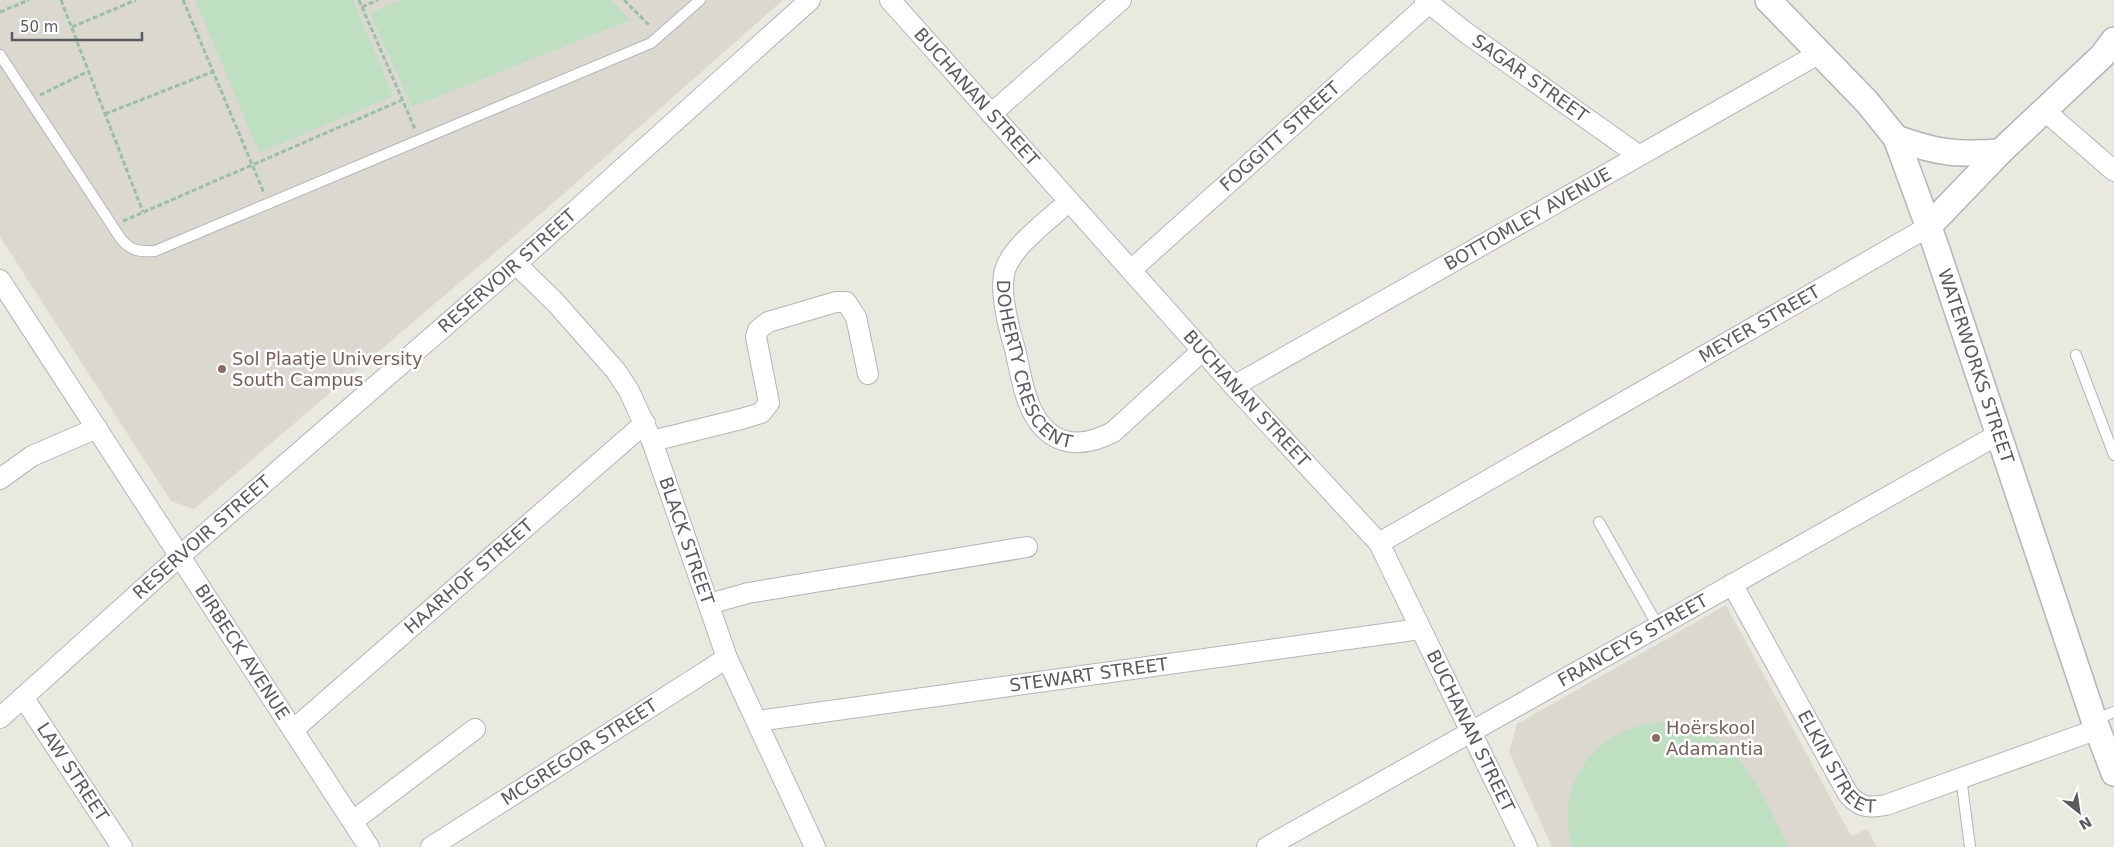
<svg xmlns="http://www.w3.org/2000/svg" width="2114" height="847" viewBox="0 0 2114 847" font-family="'DejaVu Sans',sans-serif">
  <style>
    .education { fill: #dad8cf }
    .green { fill: #bfdfc3 }
    .lines { fill: none; stroke-linecap: round; stroke-linejoin: round }
    .service-casing { stroke: #b3b5b9; stroke-width: 12 }
    .minor-casing { stroke: #b3b5b9; stroke-width: 22 }
    .tertiary-casing { stroke: #b3b5b9; stroke-width: 28 }
    .path { stroke: #9abfa8; stroke-width: 3; stroke-dasharray: 5 2.5; stroke-linecap: butt }
    .service { stroke: #fff; stroke-width: 10 }
    .minor { stroke: #fff; stroke-width: 20 }
    .tertiary { stroke: #fff; stroke-width: 25 }
    .education-dot { fill: #8d6e63; stroke: #fff; stroke-width: 2 }
    .labels { text-anchor: middle; stroke-width: 5; stroke-linejoin: round; paint-order: stroke }
    .street-label { font-size: 18px; fill: #595b5f; stroke: #fff }
    .education-label { font-size: 18px; fill: #785e54; stroke: #fff; text-anchor: start }
  </style>
  <rect width="100%" height="100%" fill="#eae9e0"/>
  <path class="education" d="M0 0H783L553 203 194 509 171 501 0 237Z
    M1726 605 1851 836 1867 829 1877 847H1552L1509 752 1517 724Z"/>
  <path class="green" d="M195 0H353L393 96 259 153Z
    M401 0H611L630 20 412 107 370 13Z
    M1662 722C1742 730 1756 785 1789 847H1572C1553 782 1597 727 1662 722Z"/>
  <g class="lines">
    <defs>
      <path id="service" d="M0 55 121 239C131 251 140 252 155 251L651 43 700 0
        M2076 355 2114 455
        M1599 522 1658 626
        M2094 720 2114 712
        M1961 777 1970 847"/>
      <g id="minor">
        <path id="s1" d="M890 0 1234 386 1379 543 1527 847"/>
        <path id="s2" d="M1425 0 1465 32 1638 155"/>
        <path d="M2045 111 2114 171"/>
        <path d="M991 114 1121 0"/>
        <path id="s3" d="M1069 201C1050 219 1013 245 1005 270 999 291 1009 329 1015 349 1020 371 1024 399 1036 418 1055 448 1085 447 1113 432L1203 350"/>
        <path id="s4" d="M516 264 555 302 616 371 629 391 652 441 727 658 815 847"/>
        <path id="s5" d="M1131 270 1428 4"/>
        <path id="s6" d="M0 280 369 847"/>
        <path id="s7" d="M1234 386 1820 53"/>
        <path d="M652 441 741 419 761 413 769 403 756 337 758 330 768 322 836 302H846L856 317 868 374"/>
        <path d="M0 479 32 456 97 428"/>
        <path id="s8" d="M1379 543 1928 227"/>
        <path id="s9" d="M1732 584 1848 794C1860 808 1869 808 1886 805L2098 729"/>
        <path d="M709 604 748 593 1027 547"/>
        <path id="s10" d="M23 697 122 847"/>
        <path id="s11" d="M0 718 180 556 516 264 810 0"/>
        <path id="s12" d="M757 721 1420 629"/>
        <path id="s13" d="M294 729 645 423"/>
        <path d="M353 821 475 729"/>
        <path id="s14" d="M431 847 727 658"/>
        <path id="s15" d="M1267 847 1999 434"/>
      </g>
      <g id="tertiary">
        <path id="s16" d="M1768 0 1867 102 1896 138 1936 247 2094 720 2114 773"/>
        <path d="M1896 138C1937 153 1957 155 2000 152"/>
        <path d="M1928 227 2000 152 2102 56 2114 40"/>
      </g>
    </defs>
    <use href="#service" class="service-casing"/>
    <use href="#minor" class="minor-casing"/>
    <use href="#tertiary" class="tertiary-casing"/>
    <path class="path" d="M61 0 143 212
      M183 0 264 193
      M359 0 415 129
      M624 0 650 26
      M362 7 378 0
      M0 12 29 0
      M72 27 136 0
      M40 95 89 71
      M105 114 212 72
      M123 221 402 100"/>
    <use href="#service" class="service"/>
    <use href="#minor" class="minor"/>
    <use href="#tertiary" class="tertiary"/>
  </g>
  <g class="education-dot">
    <circle cx="222" cy="369" r="5"/>
    <circle cx="1656" cy="738" r="5"/>
  </g>
  <g class="labels">
    <g class="street-label">
      <text dy="6" stroke="none"><textPath href="#s2" startOffset="131">SAGAR STREET</textPath></text>
      <text dy="6" stroke="none"><textPath href="#s1" startOffset="130">BUCHANAN STREET</textPath></text>
      <text dy="6" stroke="none"><textPath href="#s5" startOffset="200">FOGGITT STREET</textPath></text>
      <text dy="6" stroke="none"><textPath href="#s7" startOffset="338">BOTTOMLEY AVENUE</textPath></text>
      <text dy="6" stroke="none"><textPath href="#s11" startOffset="676">RESERVOIR STREET</textPath></text>
      <text dy="6" stroke="none"><textPath href="#s8" startOffset="439">MEYER STREET</textPath></text>
      <text dy="6" stroke="none"><textPath href="#s3" startOffset="199">DOHERTY CRESCENT</textPath></text>
      <text dy="6" stroke="none"><textPath href="#s16" startOffset="430">WATERWORKS STREET</textPath></text>
      <text dy="6" stroke="none"><textPath href="#s1" startOffset="535">BUCHANAN STREET</textPath></text>
      <text dy="6" stroke="none"><textPath href="#s11" startOffset="271">RESERVOIR STREET</textPath></text>
      <text dy="6" stroke="none"><textPath href="#s4" startOffset="331">BLACK STREET</textPath></text>
      <text dy="6" stroke="none"><textPath href="#s13" startOffset="232">HAARHOF STREET</textPath></text>
      <text dy="6" stroke="none"><textPath href="#s15" startOffset="420">FRANCEYS STREET</textPath></text>
      <text dy="6" stroke="none"><textPath href="#s6" startOffset="444">BIRBECK AVENUE</textPath></text>
      <text dy="6" stroke="none"><textPath href="#s12" startOffset="335">STEWART STREET</textPath></text>
      <text dy="6" stroke="none"><textPath href="#s1" startOffset="940">BUCHANAN STREET</textPath></text>
      <text dy="6" stroke="none"><textPath href="#s14" startOffset="176">MCGREGOR STREET</textPath></text>
      <text dy="6" stroke="none"><textPath href="#s9" startOffset="209">ELKIN STREET</textPath></text>
      <text dy="6" stroke="none"><textPath href="#s10" startOffset="90">LAW STREET</textPath></text>
    </g>
    <g class="education-label">
      <text x="232" y="365">Sol Plaatje University<tspan x="232" dy="21">South Campus</tspan></text>
      <text x="1666" y="734">Hoërskool<tspan x="1666" dy="21">Adamantia</tspan></text>
    </g>
  </g>
  <g transform="translate(2079 812) rotate(150)" stroke="#ffffff" stroke-width="4" paint-order="stroke">
  <path d="M0-4L9 19L0 12L-9 19Z" fill="#595b5f"/>
  <text y="-8" font-size="14" font-weight="bold" text-anchor="middle" fill="#595b5f">N</text>
  </g>
  <path d="M12 32v8h130v-8" fill="none" stroke="#595b5f" stroke-width="2.5"/>
  <text x="20" y="32" font-size="15" fill="#595b5f" stroke="#ffffff" stroke-width="4" paint-order="stroke">50 m</text>
</svg>
